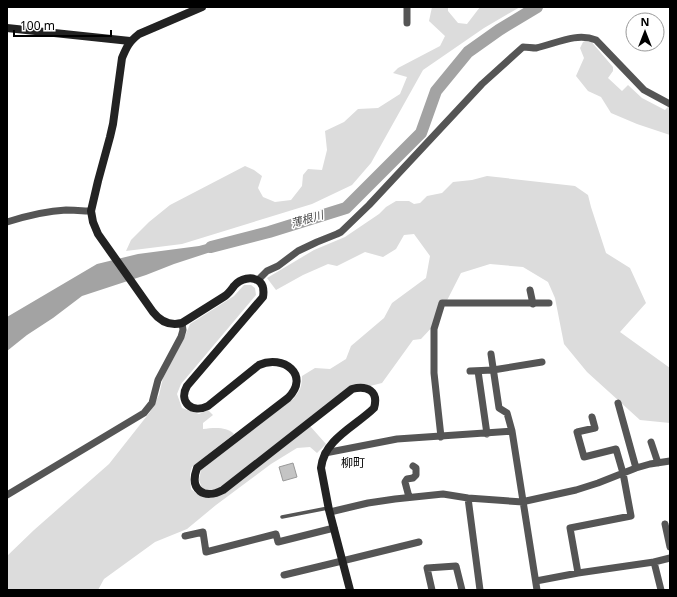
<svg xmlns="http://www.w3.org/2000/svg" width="677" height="597" viewBox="0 0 677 597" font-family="'Noto Sans','Noto Sans JP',sans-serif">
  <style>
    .green { fill: #dcdcdc }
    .water { fill: #a3a3a3 }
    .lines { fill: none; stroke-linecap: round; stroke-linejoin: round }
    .river { stroke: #a3a3a3; stroke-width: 12 }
    .building { fill: #c4c4c4; stroke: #999 }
    .lane { stroke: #555; stroke-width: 3.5 }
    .street { stroke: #555; stroke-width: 7 }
    .secondary { stroke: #222; stroke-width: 8 }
    .labels { text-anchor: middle; stroke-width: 3; stroke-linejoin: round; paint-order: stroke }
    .water-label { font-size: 11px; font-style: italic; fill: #444; stroke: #fff }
    .quarter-label { font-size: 12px; fill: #000; stroke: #fff }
  </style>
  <rect width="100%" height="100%" fill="#fff"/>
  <path class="green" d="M432 7H448V11L458 23 467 24 480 7H520L484 28 423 70 371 163 352 185 312 204 182 244 126 251 131 240 149 222 170 205 245 166 254 170 262 176 258 188 263 197 275 202 291 200 302 186 303 175 308 169 322 170 327 150 325 131 344 122 358 109 378 108 400 94 407 77 393 73 398 68 440 46 445 36 429 21Z
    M589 39 613 67V71L608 78 622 91 628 85 642 98 665 110 669 106H670V135L637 124 611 113 601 97 588 91 576 76 584 58 580 48 583 42Z
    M487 176 575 186 588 195 591 207 606 253 630 268 646 303 620 332 670 368V423L640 420 587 372 564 344 555 298 548 282 523 267 490 264 461 273 435 324 421 339 413 340 382 383 370 386 364 385 222 487 210 491 202 488 199 480 201 470 293 399C300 391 302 387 302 376L315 368 330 369 346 359 351 346 384 318 392 303 426 278 430 256 414 234 404 235 396 249 383 257 365 252 337 266 328 264 303 275 276 290 267 278 314 250 345 237 379 214 386 207 396 201H409L414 204 420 203 427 196 442 193 453 182 472 180Z
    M244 285H251L255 288 256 295 181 384 177 394 182 408 199 414 208 410 213 415 203 423V429C213 428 226 426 234 434L192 467 190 474 191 489C201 498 207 499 220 495L310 426 326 444 317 453 310 447 297 448 271 464 216 505 187 529 155 542 104 579 98 590H7V556L34 530 109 464 150 412 159 395 163 378 185 336 190 324 234 296Z"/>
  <path class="water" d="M229 238 226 247 174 264 146 275 82 296 53 318 27 335 7 351V317L97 264 138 254 199 246Z"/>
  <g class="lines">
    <path class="river" d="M211 247 269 232 346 208 421 133 436 91 468 52 499 30 537 7"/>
  </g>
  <path class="building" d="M293 463 297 477 283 481 279 467Z"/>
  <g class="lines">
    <path class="lane" d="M282 517 328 508"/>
    <path class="street" d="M407 7V23
      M7 222C26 216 45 211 66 210 74 210 82 211 91 211
      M258 280 267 271 278 266 298 251 317 242 337 234 341 232 369 205 482 84 523 47C527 47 532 48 536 48 555 44 576 32 596 40L644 90 670 104
      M530 290 533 304
      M491 354 499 408 507 413 512 431 537 590
      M470 371 493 370 542 362
      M478 371 487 434
      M618 403 636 468
      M441 437 434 373V329L442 303H549
      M651 442 658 463
      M325 453 397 439 512 431
      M7 495 144 413 152 403 158 380 181 337 183 330 182 323
      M409 497 405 482 407 479 413 478 416 475V468L413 466
      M468 498 480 590
      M330 512 368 503 395 499 443 494 468 498 523 502 526 501 576 490 598 483 636 468 650 464 670 461
      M665 524 670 547
      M185 536 203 532 206 552 276 534 278 542 334 528
      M654 562 661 590
      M578 573 570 528 631 516 623 473 616 449 584 457 577 432 595 428 592 417
      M284 575 342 561 419 542
      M536 581 578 573 654 562 670 558
      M432 590 427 568 456 566 462 590"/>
    <path class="secondary" d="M202 7 139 34C129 42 127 46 122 58L113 124 110 137 98 181 91 211 93 222 98 234 153 312C160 321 170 326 182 323L225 296C229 293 231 290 234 286 240 279 252 275 260 282 264 286 264 291 263 297L187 386C178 402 192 414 208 406L259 365C283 354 311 375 288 398L197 468C189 490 204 500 223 490L352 389C367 385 379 391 374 408 356 426 324 439 321 468L329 510 350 590
      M7 28 130 41"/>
  </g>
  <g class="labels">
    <g class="water-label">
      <text transform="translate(307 219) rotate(-16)" y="4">薄根川</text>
    </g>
    <g class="quarter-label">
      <text x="353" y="467">柳町</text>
    </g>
  </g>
  <rect width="677" height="597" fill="none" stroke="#000000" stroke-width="16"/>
  <g transform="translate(645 32)"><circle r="19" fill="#ffffff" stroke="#999999"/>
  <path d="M0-3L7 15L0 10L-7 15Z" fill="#000000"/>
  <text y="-6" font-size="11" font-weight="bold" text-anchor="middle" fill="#000000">N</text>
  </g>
  <path d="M14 30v6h97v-6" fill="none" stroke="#000000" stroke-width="2"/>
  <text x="20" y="30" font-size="12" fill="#000000" stroke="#ffffff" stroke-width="3" paint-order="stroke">100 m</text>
</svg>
